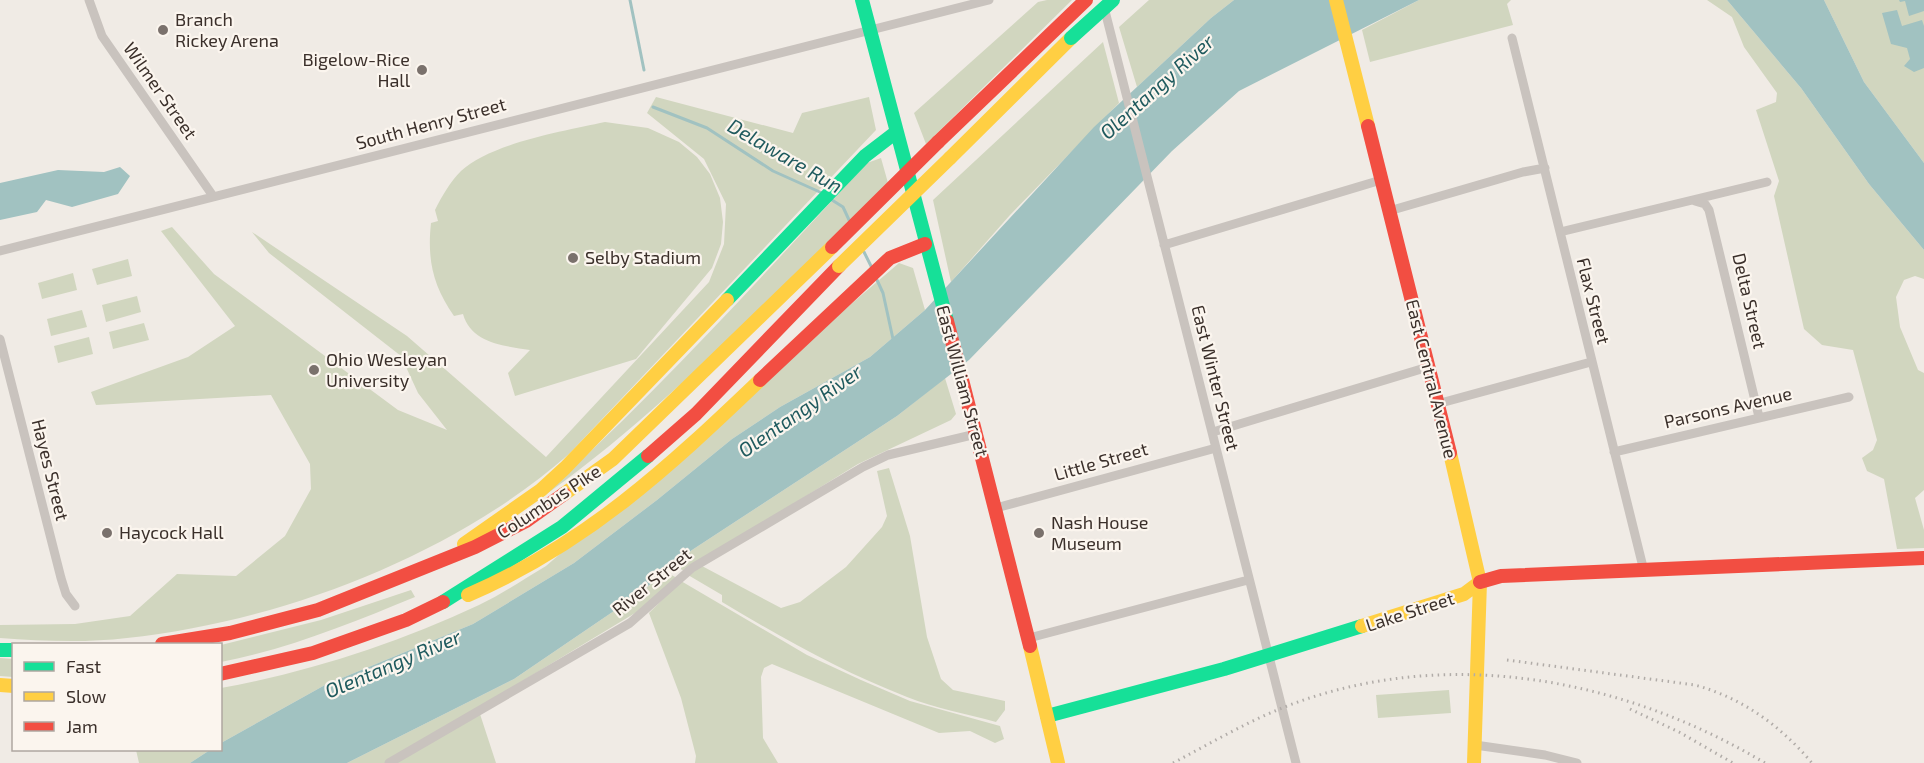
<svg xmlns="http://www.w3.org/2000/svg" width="1924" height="763" viewBox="0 0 1924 763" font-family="'Exo 2',sans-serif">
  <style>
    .green { fill: #d1d6bf }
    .water { fill: #a1c2c1 }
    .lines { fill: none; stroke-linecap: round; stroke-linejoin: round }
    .stream { stroke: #a1c2c1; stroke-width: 3 }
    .street { stroke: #c9c3be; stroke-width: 9 }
    .fast { stroke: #16e098; stroke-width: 14 }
    .slow { stroke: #ffcf43; stroke-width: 14 }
    .jam { stroke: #f24e42; stroke-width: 14 }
    .rail { stroke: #b1aca8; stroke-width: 3; stroke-dasharray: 1.5 4.5; stroke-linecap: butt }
    .fast-bridge { stroke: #16e098; stroke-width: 14 }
    .slow-bridge { stroke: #ffcf43; stroke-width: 14 }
    .jam-bridge { stroke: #f24e42; stroke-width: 14 }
    .poi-dot { fill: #7a716c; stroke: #fbf5ee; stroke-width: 2 }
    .labels { text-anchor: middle; stroke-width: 4.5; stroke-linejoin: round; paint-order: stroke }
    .poi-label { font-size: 18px; fill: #3b302b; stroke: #fbf5ee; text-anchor: start }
    .street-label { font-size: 18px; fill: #3b302b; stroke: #fbf5ee }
    .water-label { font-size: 20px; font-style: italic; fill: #1f5a5e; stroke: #fbf5ee }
  </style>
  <rect width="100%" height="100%" fill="#f0ebe5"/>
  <path class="green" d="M1047 0H1072L926 144 914 113 1038 2Z
    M1149 0H1234L1211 18 1137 87 1119 27Z
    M1419 0H1511L1507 4 1513 25 1370 62 1362 30Z
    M1707 0H1727L1801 88 1869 184 1924 250V279L1915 276 1904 280 1896 297 1900 327 1918 370 1924 373V490L1915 498 1924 530V548L1897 549 1884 479 1867 471 1862 458 1873 450 1877 440 1853 350 1822 345 1804 329 1774 196 1779 181 1756 110 1776 102 1777 93 1744 47 1732 17Z
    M1824 0H1924V163L1864 82Z
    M1103 42 1119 103 1010 215 951 282 933 200Z
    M656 97 793 133 802 113 869 97 876 130 569 454C453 556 280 622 127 638 85 643 42 641 0 638V625L75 624 130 616 177 574 236 576 285 536 311 489 310 464 271 395 96 405 91 392 188 357 235 326 161 231 172 227 214 274 398 410 447 430 418 393 401 356 269 253 252 232 407 336 546 457 709 282 724 244 726 204 704 159 647 113Z
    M605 122 648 128 679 142 697 157 710 174 720 198 723 222 721 244 712 268 636 359 515 396 508 373 530 350C504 346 471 343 463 314L454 316C433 286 427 260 431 223L438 221 435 210C442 196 450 182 461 171 491 143 564 131 605 122Z
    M881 158 888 183C774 293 665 412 534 503 653 398 759 279 867 163Z
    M128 259 132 276 97 285 92 269Z
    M899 263 913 268 925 310 870 357 780 407 732 439 657 500 574 563 473 624 325 685 221 743V688C310 672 397 643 479 605 502 594 524 579 546 566Z
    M73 273 77 290 42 299 38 283Z
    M137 296 141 312 106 322 102 305Z
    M82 310 87 327 51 336 47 319Z
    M144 323 149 340 113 349 109 332Z
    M89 337 93 354 58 363 54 346Z
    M945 378 956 414 951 420 858 464 684 571 674 565 692 550 897 416Z
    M889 468 910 536 927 637 941 679 953 690 1005 701V710L996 722C967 714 935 708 907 697 842 672 782 638 722 602V595L688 575 702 566 781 608 800 602 846 567 882 527 887 516 877 471Z
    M666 572 677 578 650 604 478 708 496 763H347L514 679 636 596Z
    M681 581 807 655 861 680 910 701 1000 726 1004 739 995 743 970 731 939 733 772 664 764 668 761 677 763 738 778 763H695L696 756 681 698 649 613Z
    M411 590 415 597C352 623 288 649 221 662V645L321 620Z
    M0 658 13 659V677L0 676Z
    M1449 690 1451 713 1378 718 1376 695Z
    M136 750H210L190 763H139Z"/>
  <path class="water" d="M1234 0H1419L1239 91 1172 151 969 360 897 416 692 550 636 596 514 679 347 763H190L210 750H220L221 743 325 685 473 624 574 563 657 500 732 439 780 407 870 357 925 310 1094 127 1211 18Z
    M1727 0H1824L1864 82 1924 163V250L1869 184 1801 88Z
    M1899 0H1924V11L1909 16 1905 1 1900 2Z
    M1897 10 1902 26 1922 20 1924 26V68L1914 72 1904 66 1910 59 1907 48 1891 44 1882 13Z
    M120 167 130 176 118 194 72 207 46 200 37 212 0 220V183L58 170 104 172Z"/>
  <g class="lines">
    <path class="stream" d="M630 0 644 70
      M653 107 707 128 773 171 822 193
      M832 200 843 207 850 222
      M864 252 872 268
      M877 280 883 293 893 339"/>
    <path class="street" d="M89 0 102 36 213 196
      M1104 7 1296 763
      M1512 38 1644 571
      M1695 201 1705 204 1709 210 1759 417
      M1389 211 1523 172 1545 168
      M1560 232 1767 182
      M1164 245 1381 180
      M0 251 989 0
      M0 339 61 578 66 594 75 606
      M1437 404 1591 362
      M1213 432 1428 367
      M1614 452 1849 397
      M996 508 1216 448
      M1029 638 1248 580
      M1475 745 1545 755 1577 763
      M389 763 630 623 692 568 863 467 888 455 976 434"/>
    <path class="fast" d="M862 0 947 321
      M727 300 865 156 895 133
      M443 602 562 527 648 456
      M0 650H14
      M1047 716 1224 669 1362 626"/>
    <path class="slow" d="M1336 0 1368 126
      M950 158 1071 38
      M564 494 613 459 832 247
      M464 544 541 490 565 468 727 300
      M468 595C586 544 668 468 760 380
      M1362 626 1464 594 1480 582 1450 453
      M1030 646 1058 763
      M0 685 14 686
      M1474 763 1480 582"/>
    <path class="jam" d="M1368 126 1450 453
      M938 142 1086 0
      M947 321 1030 646
      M760 380 890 258 925 244
      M648 456 696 414 839 266
      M1480 582 1501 576 1924 558
      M162 644 230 633 318 610 475 547 526 521 564 494
      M220 674 313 653 406 620 443 602"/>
    <path class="rail" d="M1507 660 1695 685C1742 698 1780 725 1812 763
      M1630 709 1679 732 1733 763
      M1173 763C1209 744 1245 723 1282 708 1442 644 1621 677 1765 763"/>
    <path class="fast-bridge" d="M1071 38 1113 0"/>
    <path class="slow-bridge" d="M839 266 950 158"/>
    <path class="jam-bridge" d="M832 247 938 142"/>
  </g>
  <g class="poi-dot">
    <circle cx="163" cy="30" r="6"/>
    <circle cx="422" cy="70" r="6"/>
    <circle cx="573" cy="258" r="6"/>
    <circle cx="314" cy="370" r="6"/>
    <circle cx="107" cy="533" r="6"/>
    <circle cx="1039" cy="533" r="6"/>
  </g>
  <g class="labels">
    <g class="poi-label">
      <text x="175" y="26">Branch<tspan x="175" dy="21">Rickey Arena</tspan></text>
      <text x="410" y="66" text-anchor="end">Bigelow-Rice<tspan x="410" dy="21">Hall</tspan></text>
      <text x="585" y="264">Selby Stadium</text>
      <text x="326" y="366">Ohio Wesleyan<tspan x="326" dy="21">University</tspan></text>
      <text x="1051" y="529">Nash House<tspan x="1051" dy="21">Museum</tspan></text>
      <text x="119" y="539">Haycock Hall</text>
    </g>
    <g class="street-label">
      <text transform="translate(160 91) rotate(55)" y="6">Wilmer Street</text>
      <text transform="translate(431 124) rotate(-15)" y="6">South Henry Street</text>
      <text transform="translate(1593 301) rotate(76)" y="6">Flax Street</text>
      <text transform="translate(1749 301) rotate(77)" y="6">Delta Street</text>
      <text transform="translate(1215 378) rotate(76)" y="6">East Winter Street</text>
      <text transform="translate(1431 379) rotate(76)" y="6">East Central Avenue</text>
      <text transform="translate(962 381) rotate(75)" y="6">East William Street</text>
      <text transform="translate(1728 408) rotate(-13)" y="6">Parsons Avenue</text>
      <text transform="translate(1101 462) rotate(-16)" y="6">Little Street</text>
      <text transform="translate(50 470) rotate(76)" y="6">Hayes Street</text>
      <text transform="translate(549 502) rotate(-33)" y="6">Columbus Pike</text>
      <text transform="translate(652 582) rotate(-39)" y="6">River Street</text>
      <text transform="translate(1410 612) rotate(-18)" y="6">Lake Street</text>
    </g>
    <g class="water-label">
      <text transform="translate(1157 87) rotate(-42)" y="7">Olentangy River</text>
      <text transform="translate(785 156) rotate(30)" y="7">Delaware Run</text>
      <text transform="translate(800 411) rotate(-35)" y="7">Olentangy River</text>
      <text transform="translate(393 664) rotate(-23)" y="7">Olentangy River</text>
    </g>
  </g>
  <rect x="12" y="643" width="210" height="108" fill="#fbf5ee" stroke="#aea6a0" stroke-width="1.5"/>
  <rect x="24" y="662" width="30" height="9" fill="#16e098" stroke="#aea6a0" stroke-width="1.5"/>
  <text x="66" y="673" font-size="18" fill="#3b302b">Fast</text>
  <rect x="24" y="692" width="30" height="9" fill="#ffcf43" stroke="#aea6a0" stroke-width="1.5"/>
  <text x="66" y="703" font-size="18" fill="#3b302b">Slow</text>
  <rect x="24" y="722" width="30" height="9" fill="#f24e42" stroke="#aea6a0" stroke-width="1.5"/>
  <text x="66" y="733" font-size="18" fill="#3b302b">Jam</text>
</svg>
